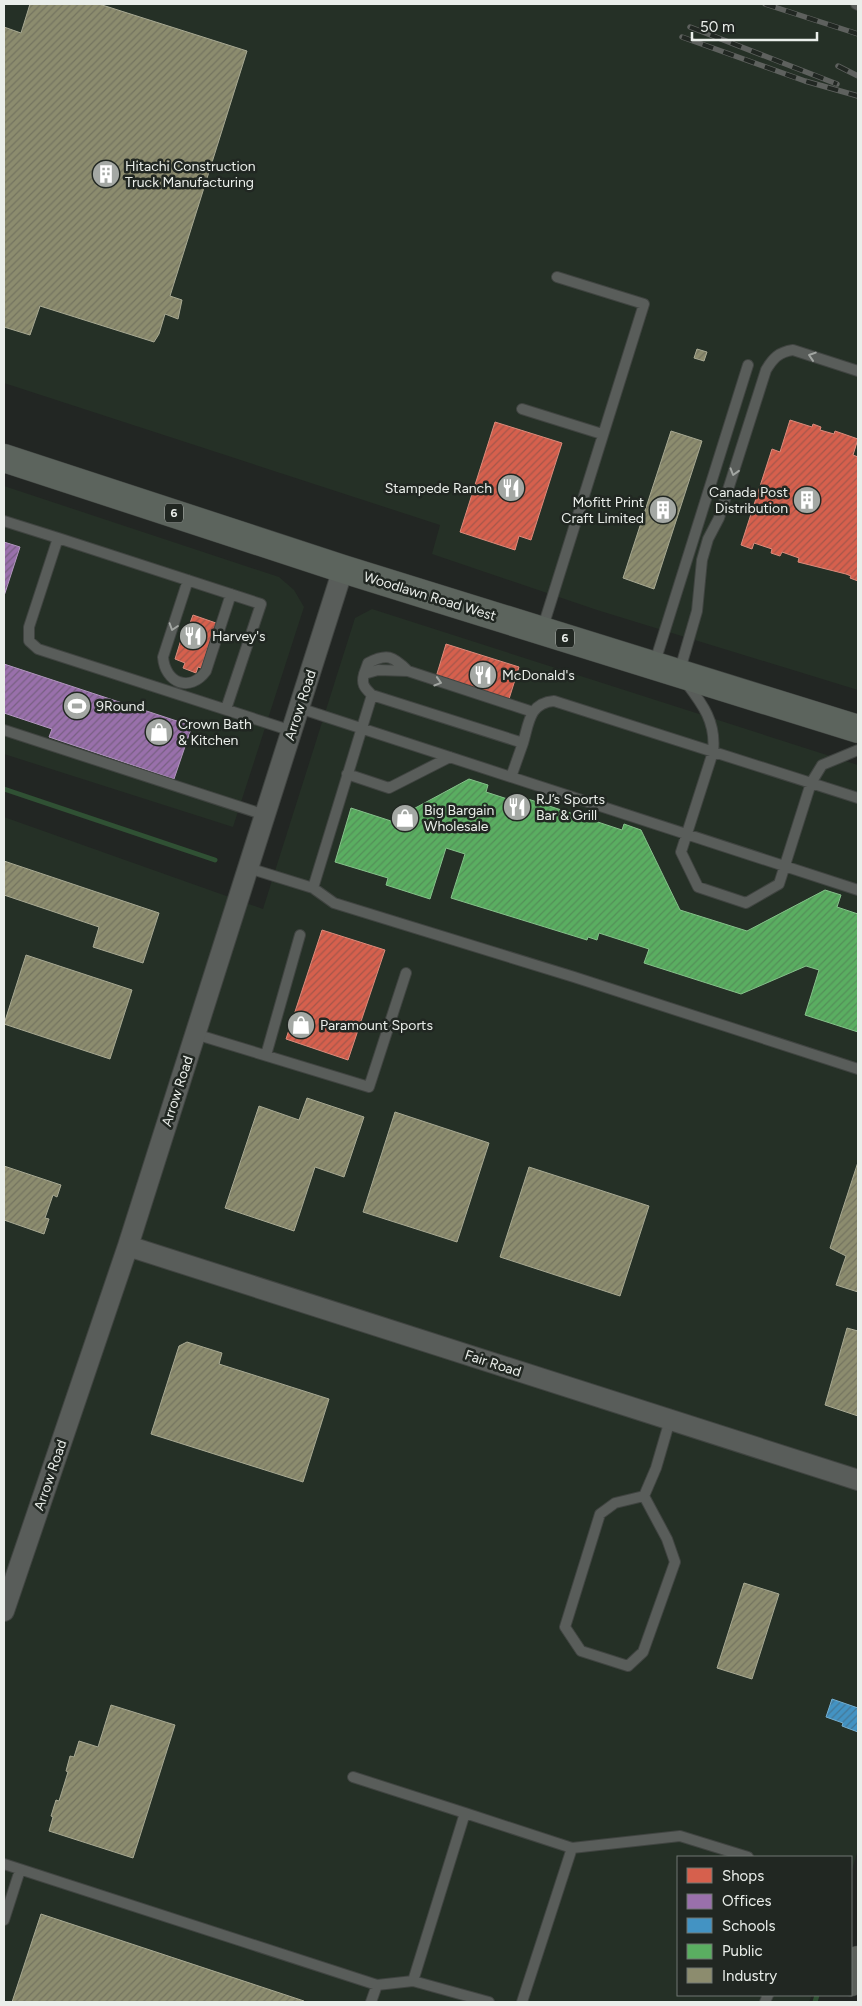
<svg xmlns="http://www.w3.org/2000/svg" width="862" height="2006" viewBox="0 0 862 2006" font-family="Figtree,sans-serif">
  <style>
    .built { fill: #253026 }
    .shops { fill: url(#shops-hatch); stroke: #dc8b7c }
    .offices { fill: url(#offices-hatch); stroke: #b196be }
    .schools { fill: url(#schools-hatch); stroke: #75aecf }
    .public { fill: url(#public-hatch); stroke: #85c18a }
    .industry { fill: url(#industry-hatch); stroke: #a8a993 }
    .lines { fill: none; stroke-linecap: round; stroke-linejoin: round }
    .stream { stroke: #305134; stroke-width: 5 }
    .lane-casing { stroke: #404441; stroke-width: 12 }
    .street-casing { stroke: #404441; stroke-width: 22 }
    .secondary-casing { stroke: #404441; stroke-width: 29 }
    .primary-casing { stroke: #404441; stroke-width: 29 }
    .lane { stroke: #595d5a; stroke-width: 10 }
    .street { stroke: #595d5a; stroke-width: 20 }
    .secondary { stroke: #5b605b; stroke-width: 28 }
    .primary { stroke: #5c645d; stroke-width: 28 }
    .rail-casing { stroke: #5e615e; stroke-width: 5.5 }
    .rail { stroke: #212722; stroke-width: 4; stroke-dasharray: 11; stroke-linecap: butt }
    .oneway { stroke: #a2a6a2 }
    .labels { text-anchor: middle; stroke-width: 5; stroke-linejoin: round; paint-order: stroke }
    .shield { fill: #212722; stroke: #aeb2ae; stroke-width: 1 }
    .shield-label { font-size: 12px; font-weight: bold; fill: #eaeeea }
    .poi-label { font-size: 14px; fill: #eaeeea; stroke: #212722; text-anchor: start }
    .street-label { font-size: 14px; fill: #eaeeea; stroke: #212722 }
  </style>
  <defs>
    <pattern id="shops-hatch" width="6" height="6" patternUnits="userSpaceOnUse" patternTransform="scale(1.25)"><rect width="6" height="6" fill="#d6604d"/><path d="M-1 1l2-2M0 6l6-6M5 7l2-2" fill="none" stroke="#a4574b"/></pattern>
    <pattern id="offices-hatch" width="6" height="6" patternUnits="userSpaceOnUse" patternTransform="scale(1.25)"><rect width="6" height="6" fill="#9970ab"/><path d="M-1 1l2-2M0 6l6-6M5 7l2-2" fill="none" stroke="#786083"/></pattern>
    <pattern id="schools-hatch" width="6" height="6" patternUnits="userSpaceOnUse" patternTransform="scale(1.25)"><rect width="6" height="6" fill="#4393c3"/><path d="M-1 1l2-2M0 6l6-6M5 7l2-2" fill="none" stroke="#447897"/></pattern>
    <pattern id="public-hatch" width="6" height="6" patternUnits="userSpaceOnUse" patternTransform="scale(1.25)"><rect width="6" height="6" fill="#5aae61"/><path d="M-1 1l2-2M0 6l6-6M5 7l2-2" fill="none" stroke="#548f59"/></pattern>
    <pattern id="industry-hatch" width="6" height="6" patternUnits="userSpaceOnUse" patternTransform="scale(1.25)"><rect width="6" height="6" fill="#8c8c6e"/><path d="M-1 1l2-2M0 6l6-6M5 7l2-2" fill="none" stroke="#747460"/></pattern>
  </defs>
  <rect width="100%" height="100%" fill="#222623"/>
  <path class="built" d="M4 4H858V690L597 610 432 554 440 525 4 383Z
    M4 486 279 577 294 590 304 607 233 827 4 754Z
    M372 609 858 765V1850L851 1873V1857H678V1995H812L809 2002H4V817L263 909 355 618Z"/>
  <path class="shops" d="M790 420 812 427 813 424 821 427 820 430 834 434 835 431 858 439 853 455 858 457V581L850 578 851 576 846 574 798 562 799 558 782 552 780 556 771 553 772 549 754 543 752 549 741 545 772 449 780 452Z
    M495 422 562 443 531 540 519 536 515 550 460 532Z
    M193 615 216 623 201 668 198 667 196 673 183 668 185 663 175 659 184 630 187 631Z
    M446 644 519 667 509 699 436 677Z
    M322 930 385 950 348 1060 286 1039Z"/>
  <path class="offices" d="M4 542 20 547 4 596Z
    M4 664 192 726 174 779 49 737 52 729 4 713Z"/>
  <path class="schools" d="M832 1699 858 1708V1732L842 1726 843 1723 826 1717Z"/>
  <path class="public" d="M469 779 488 785 486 792 526 805 528 799 622 830 624 824 641 830 680 910 747 931 825 890 841 895 837 907 858 914V1032L805 1015 819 970 806 966 741 994 644 963 649 949 599 933 597 940 588 937 587 940 451 898 465 854 446 848 430 899 386 885 388 878 335 862 351 808 391 821Z"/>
  <path class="industry" d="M30 4H99L247 51 170 296 182 300 178 319 165 314 159 334 154 342 40 306 30 335 4 327V27L21 33Z
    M697 349 707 352 704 361 694 358Z
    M671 431 702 441 654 589 623 578Z
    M4 861 159 913 143 963 93 947 99 927 4 895Z
    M26 955 132 990 110 1059 4 1024Z
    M307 1098 364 1117 344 1177 315 1167 294 1231 225 1208 259 1106 299 1120Z
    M395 1112 489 1143 457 1242 363 1212Z
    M858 1162V1292L836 1285 846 1256 830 1248Z
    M4 1166 61 1185 57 1197 53 1195 45 1218 49 1219 44 1234 4 1220Z
    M529 1167 649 1206 620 1296 500 1257Z
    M847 1328 858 1331V1416L825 1405Z
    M187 1342 222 1353 219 1364 329 1399 303 1482 151 1434 179 1346Z
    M744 1583 779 1594 752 1679 717 1668Z
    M111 1705 175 1725 133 1858 49 1831 53 1817 51 1816 56 1800 59 1801 68 1772 66 1771 70 1756 74 1757 79 1741 98 1747Z
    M41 1914 304 2001V2002H12Z"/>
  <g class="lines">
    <path class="stream" d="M4 789 215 860
      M815 2002 817 1995"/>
    <defs>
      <path id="lane" d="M856 4 858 5
        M858 371 793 350C779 352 773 358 766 370L719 518 708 539 702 560 697 611 679 673C698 699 717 718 713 752L681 852 698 887 746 903 779 884 811 783 822 765 858 750
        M522 409 602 434
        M4 521 58 538 29 627V641L38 649 292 731
        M58 538 261 604 226 709
        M188 580 163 657C165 683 190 693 206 671L231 594
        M542 630 644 304 557 277
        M654 665 748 365
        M364 674 368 663C387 653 393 656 408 671
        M372 695C365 688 361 685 364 674L378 670 408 671 533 712
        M299 708 858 890
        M4 730 265 815
        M523 743C529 723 529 703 554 701L858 798
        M347 774 389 788 450 757
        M248 868 313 888 334 903 574 977 858 1069
        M313 888 372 695 523 743 511 777
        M195 1034 369 1087 406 973
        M266 1055 300 935
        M644 1496 615 1503 600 1514 565 1627 581 1651 628 1666 643 1652 675 1562 667 1539 644 1496 656 1468 670 1420
        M353 1777 465 1813
        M4 1864 377 1985 413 1981 489 2002
        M4 1920 20 1870
        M413 1981 465 1813 572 1848
        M371 2002 377 1985
        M522 2002 572 1848 680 1836 748 1857
        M765 2002 768 1995"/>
      <path id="street" d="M128 1246 858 1480
        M4 1611 128 1246 343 569"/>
      <path id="secondary" d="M851 1982 858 1960"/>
      <path id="primary" d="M4 458 343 569 858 729"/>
    </defs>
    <use href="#lane" class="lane-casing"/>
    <use href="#street" class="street-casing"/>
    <use href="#secondary" class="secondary-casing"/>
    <use href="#primary" class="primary-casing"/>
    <use href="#lane" class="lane"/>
    <use href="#street" class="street"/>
    <use href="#secondary" class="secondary"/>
    <use href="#primary" class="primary"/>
    <defs>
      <path id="rail" d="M765 4 858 34
        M690 27 837 84
        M682 37 805 81 858 96
        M838 66 858 76"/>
    </defs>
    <use href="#rail" class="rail-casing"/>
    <use href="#rail" class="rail"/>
  </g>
  <defs><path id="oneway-chevron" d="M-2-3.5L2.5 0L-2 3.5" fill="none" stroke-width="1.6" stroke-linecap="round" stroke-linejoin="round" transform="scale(1.25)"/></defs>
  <g class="oneway">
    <use href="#oneway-chevron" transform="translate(812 356) rotate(-162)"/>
    <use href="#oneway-chevron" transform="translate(734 472) rotate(107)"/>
    <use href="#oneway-chevron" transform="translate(173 627) rotate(108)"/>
    <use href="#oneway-chevron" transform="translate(438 682) rotate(17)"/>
  </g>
  <defs>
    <symbol id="building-disc" viewBox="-11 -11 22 22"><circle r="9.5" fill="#a4a8a4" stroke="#212722"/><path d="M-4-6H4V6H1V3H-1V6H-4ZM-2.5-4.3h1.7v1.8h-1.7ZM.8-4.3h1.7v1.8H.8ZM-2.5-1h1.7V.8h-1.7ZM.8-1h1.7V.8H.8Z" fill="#fff"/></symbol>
    <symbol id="restaurant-disc" viewBox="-11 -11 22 22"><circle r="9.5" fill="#a4a8a4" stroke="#212722"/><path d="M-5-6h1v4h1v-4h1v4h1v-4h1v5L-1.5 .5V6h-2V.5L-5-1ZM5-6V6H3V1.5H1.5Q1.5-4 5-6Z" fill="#fff"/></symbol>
    <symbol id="stadium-disc" viewBox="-11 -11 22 22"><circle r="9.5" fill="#a4a8a4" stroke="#212722"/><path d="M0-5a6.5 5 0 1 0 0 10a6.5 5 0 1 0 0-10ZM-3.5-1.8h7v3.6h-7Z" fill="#fff"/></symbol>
    <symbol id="shop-disc" viewBox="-11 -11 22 22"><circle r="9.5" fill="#a4a8a4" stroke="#212722"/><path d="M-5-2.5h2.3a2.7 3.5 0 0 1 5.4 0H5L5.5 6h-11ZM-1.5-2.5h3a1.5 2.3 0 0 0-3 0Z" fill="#fff"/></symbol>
  </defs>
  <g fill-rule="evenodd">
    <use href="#building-disc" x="90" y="158" width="32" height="32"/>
    <use href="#restaurant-disc" x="495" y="472" width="32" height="32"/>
    <use href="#building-disc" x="791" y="484" width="32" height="32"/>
    <use href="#building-disc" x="647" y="494" width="32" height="32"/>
    <use href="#restaurant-disc" x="177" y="620" width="32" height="32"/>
    <use href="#restaurant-disc" x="467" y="659" width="32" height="32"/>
    <use href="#stadium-disc" x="61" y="690" width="32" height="32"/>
    <use href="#shop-disc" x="143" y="716" width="32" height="32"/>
    <use href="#restaurant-disc" x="501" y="791" width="32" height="32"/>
    <use href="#shop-disc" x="389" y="802" width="32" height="32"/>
    <use href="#shop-disc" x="285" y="1009" width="32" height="32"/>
  </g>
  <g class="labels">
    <g class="shield">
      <rect x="165" y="503.5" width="18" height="19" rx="4"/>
      <rect x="556" y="628.5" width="18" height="19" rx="4"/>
    </g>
    <g class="shield-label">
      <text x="174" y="517">6</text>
      <text x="565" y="642">6</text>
    </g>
    <g class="poi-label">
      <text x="125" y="171">Hitachi Construction<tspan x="125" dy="16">Truck Manufacturing</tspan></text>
      <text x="492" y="493" text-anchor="end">Stampede Ranch</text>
      <text x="788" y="497" text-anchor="end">Canada Post<tspan x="788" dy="16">Distribution</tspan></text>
      <text x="644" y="507" text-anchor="end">Mofitt Print<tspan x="644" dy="16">Craft Limited</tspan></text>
      <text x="212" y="641">Harvey's</text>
      <text x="502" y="680">McDonald's</text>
      <text x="96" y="711">9Round</text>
      <text x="178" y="729">Crown Bath<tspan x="178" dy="16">&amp; Kitchen</tspan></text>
      <text x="536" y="804">RJ’s Sports<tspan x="536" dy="16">Bar &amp; Grill</tspan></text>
      <text x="424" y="815">Big Bargain<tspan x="424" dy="16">Wholesale</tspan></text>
      <text x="320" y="1030">Paramount Sports</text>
    </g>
    <g class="street-label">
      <text transform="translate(430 596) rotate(17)" y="5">Woodlawn Road West</text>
      <text transform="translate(300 705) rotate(-72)" y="5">Arrow Road</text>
      <text transform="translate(177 1091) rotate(-72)" y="5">Arrow Road</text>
      <text transform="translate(493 1363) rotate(18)" y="5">Fair Road</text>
      <text transform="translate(50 1475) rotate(-71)" y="5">Arrow Road</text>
    </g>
  </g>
  <rect width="862" height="2006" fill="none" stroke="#eaeeea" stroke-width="10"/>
  <rect x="677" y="1856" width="175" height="140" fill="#212722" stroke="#717772"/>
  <rect x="687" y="1868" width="25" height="15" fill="#d6604d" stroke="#717772"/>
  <text x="722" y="1881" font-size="15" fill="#eaeeea">Shops</text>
  <rect x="687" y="1894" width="25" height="15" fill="#9970ab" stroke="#717772"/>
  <text x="722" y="1906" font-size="15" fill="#eaeeea">Offices</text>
  <rect x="687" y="1918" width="25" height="15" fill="#4393c3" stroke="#717772"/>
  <text x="722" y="1931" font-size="15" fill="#eaeeea">Schools</text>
  <rect x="687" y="1944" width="25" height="15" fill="#5aae61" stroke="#717772"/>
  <text x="722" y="1956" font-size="15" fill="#eaeeea">Public</text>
  <rect x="687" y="1968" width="25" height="15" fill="#8c8c6e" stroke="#717772"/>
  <text x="722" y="1981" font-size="15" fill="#eaeeea">Industry</text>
  <path d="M692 32v8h125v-8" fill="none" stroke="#eaeeea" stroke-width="2.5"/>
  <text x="700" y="32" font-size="15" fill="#eaeeea" stroke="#212722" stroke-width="4" paint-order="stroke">50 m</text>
</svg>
